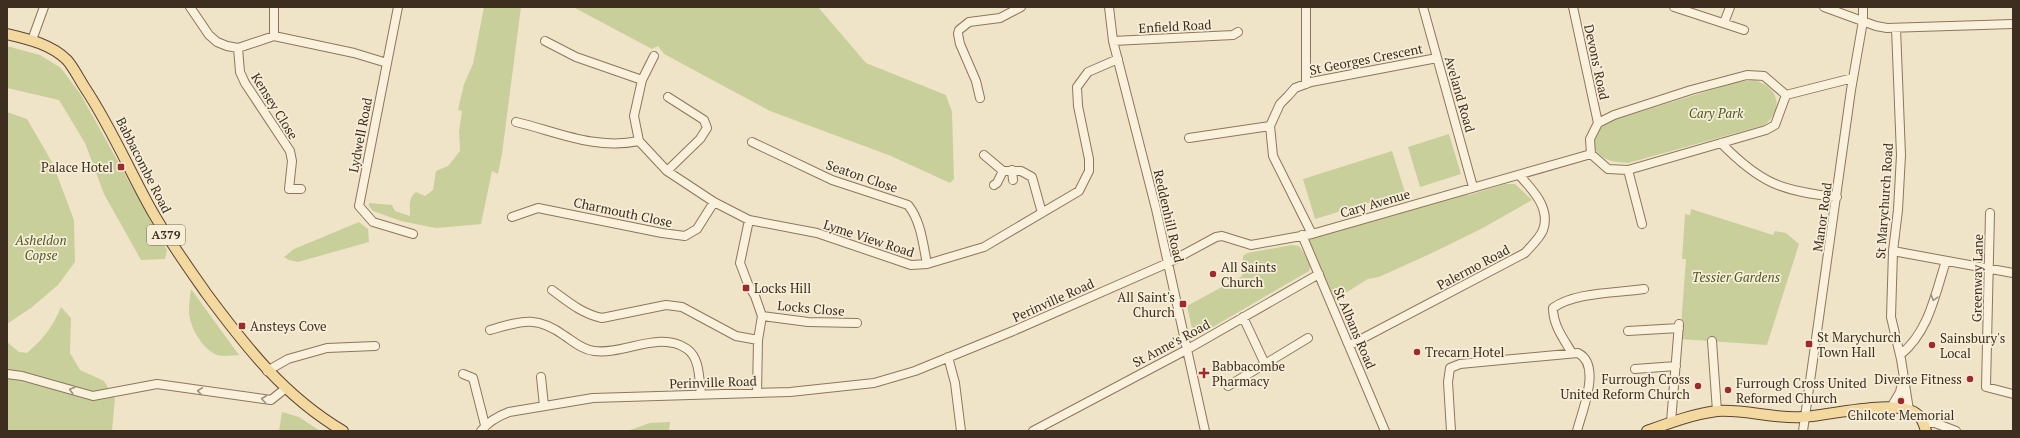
<svg xmlns="http://www.w3.org/2000/svg" width="2020" height="438" viewBox="0 0 2020 438" font-family="'PT Serif',serif">
  <style>
    .green { fill: #c9cf9b }
    .lines { fill: none; stroke-linecap: round; stroke-linejoin: round }
    .minor-casing { stroke: #8d765c; stroke-width: 10 }
    .major-casing { stroke: #5b4430; stroke-width: 12 }
    .minor { stroke: #faf1dc; stroke-width: 8 }
    .major { stroke: #f3d9a0; stroke-width: 10 }
    .oneway { stroke: #9c907e }
    .poi-dot { fill: #9e2a2b; stroke: #f7eed8; stroke-width: 1.5 }
    .labels { text-anchor: middle; stroke-width: 3.5; stroke-linejoin: round; paint-order: stroke }
    .shield { fill: #f7eed8; stroke: #756857; stroke-width: 1 }
    .shield-label { font-size: 12px; font-weight: bold; fill: #3d2e20 }
    .street-label { font-size: 13px; fill: #3d2e20; stroke: #f7eed8 }
    .park-label { font-size: 13px; font-style: italic; fill: #4d5a26; stroke: #f7eed8 }
    .poi-label { font-size: 13px; fill: #3d2e20; stroke: #f7eed8; text-anchor: start }
  </style>
  <rect width="100%" height="100%" fill="#f0e4c8"/>
  <path class="green" d="M484 7H521L502 154 498 174 492 171 481 224 437 228 430 227 401 221 373 211 369 206V203L392 205 395 211 410 216C410 207 408 198 416 192L425 196 433 190 436 171 448 166 460 151 459 131 462 111 458 110 464 84 473 64Z
    M573 7H818L866 63 946 95 952 112 954 179 950 183 891 156 770 111 664 54 658 46 652 49Z
    M7 46 40 55 61 68 81 95 167 250 165 259 141 260 104 194 85 143 59 100 7 88Z
    M1754 80C1779 87 1784 108 1765 125L1628 163C1613 162 1603 161 1594 148 1595 136 1597 130 1607 122L1737 82Z
    M7 112 27 119 52 162 74 220 75 262 58 285 31 308 7 324Z
    M1449 134 1461 174 1420 187 1408 147Z
    M1392 151 1405 192 1315 219 1303 179Z
    M1505 184H1515L1532 200 1481 229 1432 253 1379 277 1368 279 1334 300 1305 237 1454 195H1469Z
    M1691 209 1773 235 1775 231 1786 233 1799 244 1767 345 1680 339 1686 259H1682L1685 214 1690 215Z
    M359 222 368 229 369 242 298 262 289 260 284 257 294 249Z
    M1292 245 1299 246 1311 264 1309 271 1194 338 1187 306 1242 276 1243 256 1247 253Z
    M191 289 239 355C232 355 224 357 217 355 202 349 189 326 189 311 189 304 190 296 191 289Z
    M61 307 71 318 70 353 80 370 104 381 115 399 112 431H7V342L19 352 27 353C44 338 52 328 61 307Z
    M282 412 299 417 320 431H279Z
    M670 422 669 431H627L650 423Z"/>
  <g class="lines">
    <defs>
      <path id="minor" d="M190 7 209 35 217 42 227 46 238 48 274 36 354 53 387 63
        M274 7V36
        M398 7 359 206 373 222 413 234
        M1109 7 1113 41 1156 209 1205 431
        M1306 7V84
        M1423 7 1473 187
        M1573 7 1598 123
        M1674 7 1744 30
        M1824 7 1876 26 1887 28 2013 24
        M1724 23 1730 7
        M1896 28 1901 155 1898 210 1893 251 1891 317 1901 359 1909 410
        M32 40 44 7
        M545 41 576 57 642 80
        M1113 41 1233 35 1238 32
        M238 48 240 72 245 83 290 151 292 161 289 189H301
        M654 56 642 80 634 116 639 141 667 171 714 202 749 220 817 233 911 265 927 264 984 247 1079 191 1089 171V159L1078 106 1077 87 1088 72 1118 59
        M1747 75 1764 76 1786 95 1775 125 1766 130 1628 170 1608 169 1591 154 1590 139 1598 123 1614 115 1691 90Z
        M1786 95 1853 78
        M980 98 976 81 960 44 958 34 959 30 969 22 1000 18 1021 7
        M516 122C558 132 594 150 639 141
        M1189 138 1270 126
        M752 142 832 180 908 205C921 221 923 244 927 264
        M1721 143C1761 184 1782 191 1837 197
        M984 155 1003 171H1021L1032 177 1042 213
        M1012 170 1013 180
        M1628 170 1642 224
        M667 171 700 139 707 128 704 120 668 97
        M994 185 997 183 1003 171
        M1990 213 1986 387 2013 394
        M512 217 538 208 662 233 685 236 697 229 714 202
        M749 220 740 263 748 284 755 296 762 316 758 340 757 393
        M1312 234 1273 156 1270 126 1280 104 1288 96 1295 88 1311 82 1437 58
        M1302 235 1385 431
        M1893 251 2013 273
        M552 290C567 301 582 314 602 318L666 305 682 307 736 336 758 340
        M762 316 808 322 857 323
        M490 330C522 321 536 315 565 336 574 342 583 350 594 351 624 355 660 330 687 349 700 358 699 379 701 394
        M1628 331 1679 328
        M1712 341 1717 411
        M1350 345 1525 253C1531 246 1540 238 1543 230 1551 208 1532 189 1519 175
        M1572 353C1563 338 1553 325 1553 308 1574 292 1617 293 1644 289
        M1900 355C1929 332 1935 294 1946 261
        M948 357 955 383 961 431
        M1265 364 1308 338
        M1635 369 1676 366
        M267 371 288 359 327 348 375 346
        M7 374 22 376 93 396 157 384 271 400 286 388
        M463 374 473 378 485 425
        M541 377 544 406
        M1228 386 1265 364 1243 317
        M1890 409 1900 392 1903 378
        M1671 422 1679 324
        M1924 423H1935L1956 431
        M481 431C488 422 498 416 509 412L593 398 790 392 874 383 915 371 1013 331 1168 263 1216 237 1222 236 1251 245 1312 234 1591 154
        M1033 431 1188 349 1319 274
        M1451 431 1448 382 1450 368 1460 364 1578 353C1602 365 1582 411 1577 431
        M1803 431 1851 90 1863 21V7"/>
      <path id="major" d="M7 34C28 39 51 44 67 60 74 68 79 79 85 88 109 124 126 163 147 202 164 234 185 263 206 293 246 347 284 396 343 431
        M1647 431C1669 423 1693 414 1717 411 1745 409 1774 419 1802 417 1827 416 1899 397 1918 415 1923 419 1924 425 1926 431"/>
    </defs>
    <use href="#minor" class="minor-casing"/>
    <use href="#major" class="major-casing"/>
    <use href="#minor" class="minor"/>
    <use href="#major" class="major"/>
  </g>
  <defs><path id="oneway-chevron" d="M-2-3.5L2.5 0L-2 3.5" fill="none" stroke-width="1.6" stroke-linecap="round" stroke-linejoin="round"/></defs>
  <g class="oneway">
    <use href="#oneway-chevron" transform="translate(1934 298) rotate(108)"/>
    <use href="#oneway-chevron" transform="translate(72 390) rotate(-164)"/>
    <use href="#oneway-chevron" transform="translate(200 391) rotate(-172)"/>
    <use href="#oneway-chevron" transform="translate(264 399) rotate(-173)"/>
  </g>
  <g class="poi-dot">
    <rect x="117" y="163" width="8" height="8" rx="2"/>
    <circle cx="1213" cy="274" r="4"/>
    <rect x="742" y="284" width="8" height="8" rx="2"/>
    <rect x="1179" y="300" width="8" height="8" rx="2"/>
    <rect x="238" y="322" width="8" height="8" rx="2"/>
    <rect x="1805" y="340" width="8" height="8" rx="2"/>
    <circle cx="1932" cy="345" r="4"/>
    <circle cx="1417" cy="352" r="4"/>
    <path d="M1202 367h4v4h4v4h-4v4h-4v-4h-4v-4h4z"/>
    <circle cx="1970" cy="379" r="4"/>
    <circle cx="1698" cy="386" r="4"/>
    <circle cx="1728" cy="390" r="4"/>
    <circle cx="1901" cy="401" r="4"/>
  </g>
  <g class="labels">
    <rect class="shield" x="147" y="225" width="38" height="20" rx="3"/>
    <g class="shield-label">
      <text x="166" y="239">A379</text>
    </g>
    <g class="street-label">
      <text transform="translate(1175 26) rotate(-3)" y="5">Enfield Road</text>
      <text transform="translate(1366 59) rotate(-11)" y="5">St Georges Crescent</text>
      <text transform="translate(1597 62) rotate(78)" y="5">Devons' Road</text>
      <text transform="translate(1460 94) rotate(74)" y="5">Aveland Road</text>
      <text transform="translate(275 106) rotate(58)" y="5">Kensey Close</text>
      <text transform="translate(360 135) rotate(-79)" y="5">Lydwell Road</text>
      <text transform="translate(144 165) rotate(63)" y="5">Babbacombe Road</text>
      <text transform="translate(862 176) rotate(19)" y="5">Seaton Close</text>
      <text transform="translate(1884 201) rotate(-86)" y="5">St Marychurch Road</text>
      <text transform="translate(1375 203) rotate(-16)" y="5">Cary Avenue</text>
      <text transform="translate(623 212) rotate(12)" y="5">Charmouth Close</text>
      <text transform="translate(1169 216) rotate(77)" y="5">Reddenhill Road</text>
      <text transform="translate(1822 217) rotate(-82)" y="5">Manor Road</text>
      <text transform="translate(869 238) rotate(18)" y="5">Lyme View Road</text>
      <text transform="translate(1473 267) rotate(-28)" y="5">Palermo Road</text>
      <text transform="translate(1977 278) rotate(-89)" y="5">Greenway Lane</text>
      <text transform="translate(1053 300) rotate(-24)" y="5">Perinville Road</text>
      <text transform="translate(811 308) rotate(5)" y="5">Locks Close</text>
      <text transform="translate(1355 328) rotate(67)" y="5">St Albans Road</text>
      <text transform="translate(1171 343) rotate(-28)" y="5">St Anne's Road</text>
      <text transform="translate(713 382) rotate(-2)" y="5">Perinville Road</text>
    </g>
    <g class="park-label">
      <text x="1716" y="118">Cary Park</text>
      <text x="41" y="245">Asheldon<tspan x="41" dy="15">Copse</tspan></text>
      <text x="1736" y="282">Tessier Gardens</text>
    </g>
    <g class="poi-label">
      <text x="113" y="172" text-anchor="end">Palace Hotel</text>
      <text x="1221" y="272">All Saints<tspan x="1221" dy="15">Church</tspan></text>
      <text x="754" y="293">Locks Hill</text>
      <text x="1175" y="302" text-anchor="end">All Saint's<tspan x="1175" dy="15">Church</tspan></text>
      <text x="250" y="331">Ansteys Cove</text>
      <text x="1817" y="342">St Marychurch<tspan x="1817" dy="15">Town Hall</tspan></text>
      <text x="1940" y="343">Sainsbury's<tspan x="1940" dy="15">Local</tspan></text>
      <text x="1425" y="357">Trecarn Hotel</text>
      <text x="1212" y="371">Babbacombe<tspan x="1212" dy="15">Pharmacy</tspan></text>
      <text x="1690" y="384" text-anchor="end">Furrough Cross<tspan x="1690" dy="15">United Reform Church</tspan></text>
      <text x="1962" y="384" text-anchor="end">Diverse Fitness</text>
      <text x="1736" y="388">Furrough Cross United<tspan x="1736" dy="15">Reformed Church</tspan></text>
      <text x="1901" y="420" text-anchor="middle">Chilcote Memorial</text>
    </g>
  </g>
  <rect width="2020" height="438" fill="none" stroke="#3d2e20" stroke-width="16"/>
</svg>
